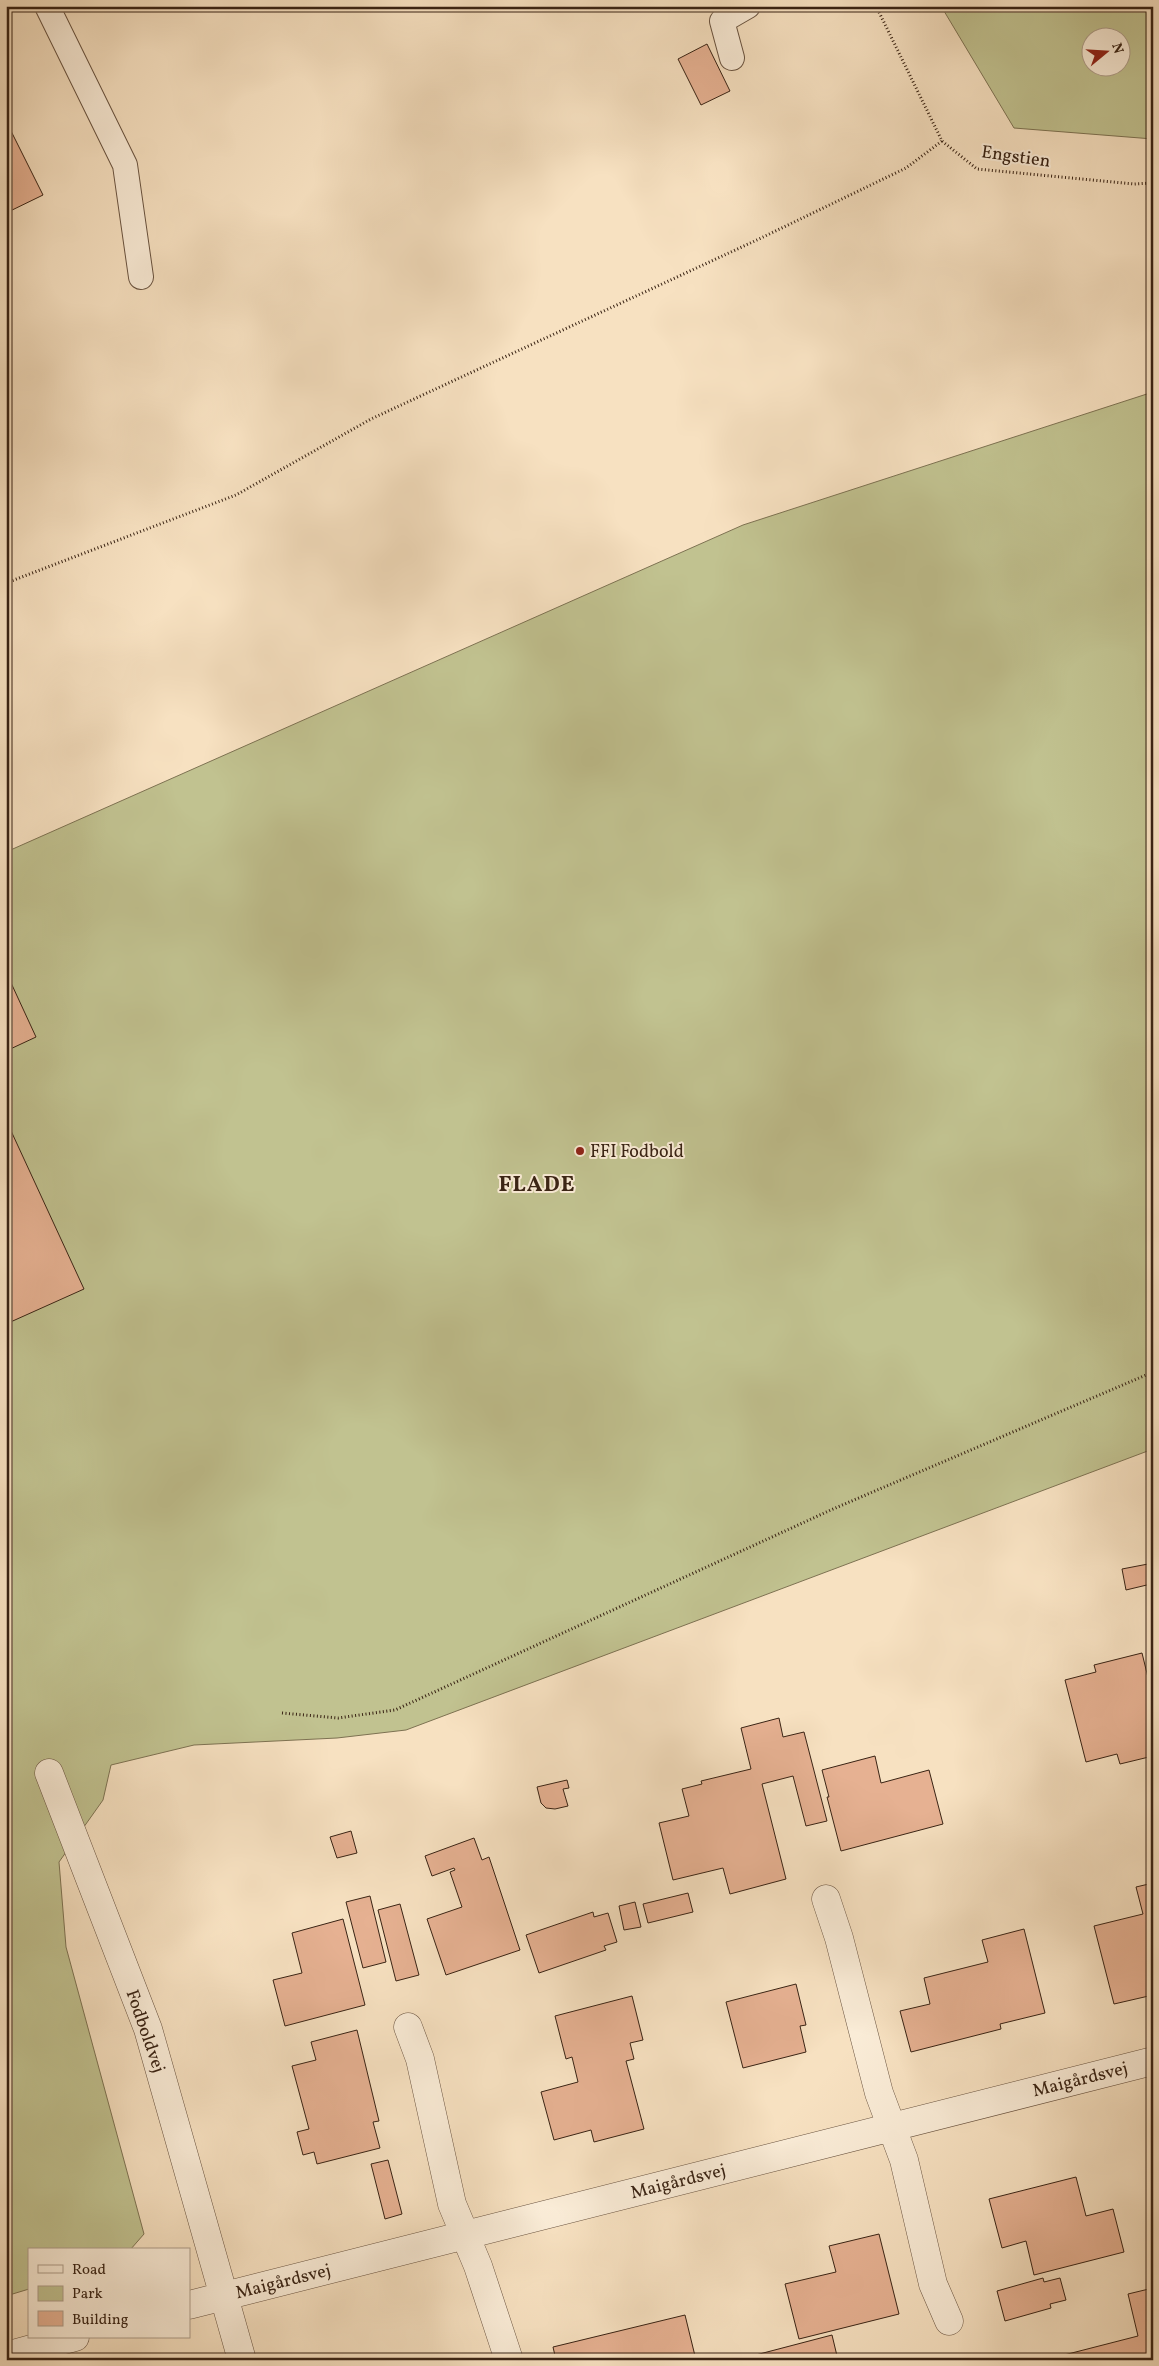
<svg xmlns="http://www.w3.org/2000/svg" width="1159" height="2366" viewBox="0 0 1159 2366" font-family="Vollkorn,serif">
  <style>
    .green { fill: #c1c290; stroke: #7d7252; fill-rule: evenodd }
    .building { fill: #e6b192; stroke: #392314 }
    .lines { fill: none; stroke-linecap: round; stroke-linejoin: round }
    .lane-casing { stroke: #68523f; stroke-width: 26 }
    .street-casing { stroke: #68523f; stroke-width: 29 }
    .path { stroke: #392314; stroke-width: 3; stroke-dasharray: 1 2.5; stroke-linecap: butt }
    .lane { stroke: #faecd7; stroke-width: 24 }
    .street { stroke: #faecd7; stroke-width: 28 }
    .poi-dot { fill: #8f2418; stroke: #faecd7; stroke-width: 2 }
    .labels { text-anchor: middle; stroke-width: 4; stroke-linejoin: round; paint-order: stroke }
    .street-label { font-size: 18px; fill: #392314; stroke: #faecd7 }
    .poi-label { font-size: 18px; fill: #392314; stroke: #faecd7; text-anchor: start }
    .district-label { font-size: 22px; font-weight: bold; letter-spacing: 1px; fill: #392314; stroke: #faecd7 }
  </style>
  <rect width="100%" height="100%" fill="#f7e1c1"/>
  <filter id="stains"><feTurbulence type="fractalNoise" baseFrequency=".004" numOctaves="4"/><feColorMatrix values="0 0 0 0 .2 0 0 0 0 .09 0 0 0 0 .02 0 0 0 .5 -.17"/></filter>
  <radialGradient id="worn" r=".72"><stop offset=".6" stop-color="#630" stop-opacity="0"/><stop offset="1" stop-color="#630" stop-opacity=".3"/></radialGradient>
  <path class="green" d="M941 6H1153V139L1014 128ZM1092 38H1122V68H1092Z
    M1153 392V1449L406 1730 337 1738 194 1745 111 1765 103 1800 59 1862 66 1947 144 2234 130 2250H29V2289L6 2296V852L743 525Z"/>
  <path class="building" d="M707 44 730 91 701 105 678 59Z
    M6 121 43 195 6 213Z
    M6 972 36 1037 6 1051Z
    M6 1120 84 1289 6 1324Z
    M1148 1564 1151 1584 1126 1590 1122 1569Z
    M1142 1653 1153 1698V1756L1120 1764 1117 1754 1086 1762 1065 1680 1096 1672 1094 1665Z
    M779 1718 783 1737 804 1732 827 1821 806 1826 793 1776 762 1784 786 1879 730 1894 723 1868 673 1880 659 1823 689 1816 682 1789 702 1784 701 1781 751 1769 741 1728Z
    M875 1756 881 1783 929 1770 943 1824 841 1851 827 1797H829L822 1770Z
    M567 1780 569 1788 563 1789 568 1806 555 1809 546 1808 541 1803 537 1787Z
    M351 1831 357 1853 337 1858 330 1837Z
    M474 1838 482 1860 489 1857 520 1950 446 1975 427 1919 462 1907 450 1872 455 1870 454 1868 432 1876 425 1856Z
    M1153 1883V1995L1114 2004 1094 1926 1143 1914 1136 1887Z
    M688 1893 693 1912 648 1923 643 1904Z
    M370 1896 386 1962 363 1968 346 1902Z
    M635 1902 641 1927 624 1930 619 1906Z
    M400 1904 419 1975 396 1981 378 1910Z
    M593 1912 594 1917 608 1913 617 1942 604 1946 606 1950 539 1973 526 1935Z
    M343 1919 365 2005 285 2026 273 1980 302 1973 292 1933Z
    M1024 1929 1045 2013 1000 2024 1001 2029 911 2052 900 2011 930 2004 924 1978 988 1962 982 1940Z
    M796 1984 806 2025 800 2026 806 2052 743 2068 726 2002Z
    M632 1996 643 2040 630 2043 634 2059 626 2061 644 2129 594 2142 591 2130 554 2140 541 2092 578 2082 572 2057 566 2059 555 2016Z
    M357 2030 379 2121 373 2122 380 2148 317 2164 314 2152 303 2155 297 2132 309 2129 292 2066 316 2060 311 2042Z
    M388 2160 402 2214 385 2219 371 2164Z
    M1076 2177 1086 2216 1113 2209 1124 2252 1034 2275 1026 2241 1002 2248 989 2199Z
    M879 2234 899 2314 799 2339 785 2284 836 2272 829 2246Z
    M1043 2278 1044 2282 1060 2278 1066 2300 1050 2304 1051 2308 1005 2321 997 2291Z
    M1153 2288V2360H1065L1064 2355 1138 2336 1128 2294Z
    M685 2315 696 2360H556L553 2347Z
    M832 2335 838 2360H749L748 2357Z"/>
  <g class="lines">
    <defs>
      <path id="lane" d="M47 6 125 165 141 277
        M732 58 722 21 748 6"/>
      <path id="street" d="M49 1773 148 2029 242 2360
        M826 1899 839 1938 879 2093 904 2160 933 2284 949 2321
        M408 2027 420 2059 452 2204 478 2266 509 2360
        M189 2305 1153 2061
        M6 2356 75 2337"/>
    </defs>
    <use href="#lane" class="lane-casing"/>
    <use href="#street" class="street-casing"/>
    <path class="path" d="M876 6 942 141 977 169 1134 184 1153 183
      M6 583 236 495 371 419 759 239 906 168 942 141
      M282 1713 338 1718 395 1710 833 1509 1153 1372"/>
    <use href="#lane" class="lane"/>
    <use href="#street" class="street"/>
  </g>
  <circle class="poi-dot" cx="580" cy="1151" r="5"/>
  <g class="labels">
    <g class="street-label">
      <text transform="translate(1016 156) rotate(8)" y="6">Engstien</text>
      <text transform="translate(146 2031) rotate(71)" y="6">Fodboldvej</text>
      <text transform="translate(1080 2079) rotate(-14)" y="6">Maigårdsvej</text>
      <text transform="translate(678 2181) rotate(-14)" y="6">Maigårdsvej</text>
      <text transform="translate(283 2281) rotate(-14)" y="6">Maigårdsvej</text>
    </g>
    <g class="poi-label">
      <text x="590" y="1157">FFI Fodbold</text>
    </g>
    <g class="district-label">
      <text x="537" y="1191">FLADE</text>
    </g>
  </g>
  <rect width="1159" height="2366" fill="none" stroke="#f7e1c1" stroke-width="25"/>
  <rect x="8" y="8" width="1144" height="2351" fill="none" stroke="#392314" stroke-width="2.5"/>
  <rect x="12" y="12" width="1134" height="2341" fill="none" stroke="#392314"/>
  <rect x="28" y="2248" width="162" height="90" fill="#faecd7" stroke="#ad9c89"/>
  <rect x="38" y="2265" width="25" height="8" fill="#faecd7" stroke="#ad9c89"/>
  <text x="72" y="2274" font-size="15" fill="#392314">Road</text>
  <rect x="38" y="2286" width="25" height="15" fill="#c1c290" stroke="#ad9c89"/>
  <text x="72" y="2298" font-size="15" fill="#392314">Park</text>
  <rect x="38" y="2311" width="25" height="15" fill="#e6b192" stroke="#ad9c89"/>
  <text x="72" y="2324" font-size="15" fill="#392314">Building</text>
  <g transform="translate(1106 52) rotate(72)"><circle r="24" fill="#faecd7" stroke="#ad9c89"/>
  <path d="M0-4L9 19L0 12L-9 19Z" fill="#8f2418"/>
  <text y="-8" font-size="14" font-weight="bold" text-anchor="middle" fill="#392314">N</text>
  </g>
  <rect width="100%" height="100%" filter="url(#stains)"/>
  <rect width="100%" height="100%" fill="url(#worn)"/>
</svg>
